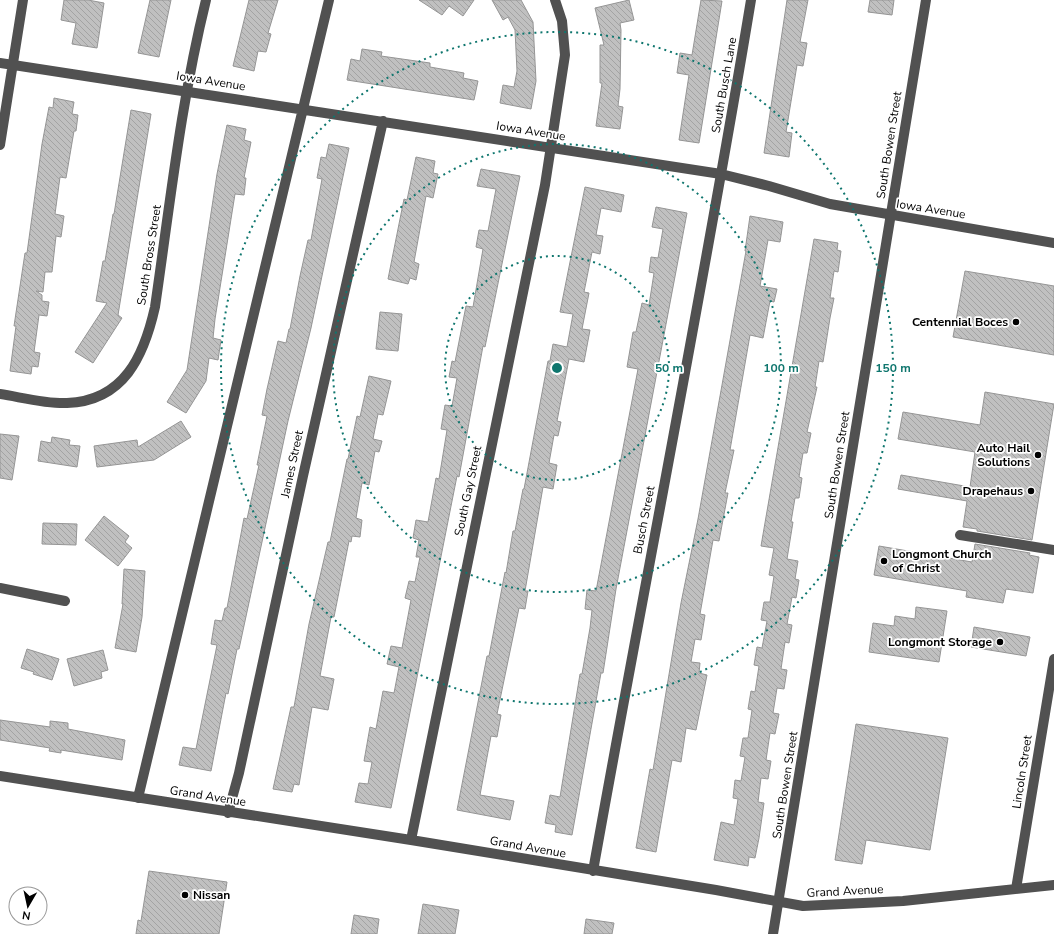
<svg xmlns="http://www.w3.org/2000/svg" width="1054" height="934" viewBox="0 0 1054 934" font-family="'Nunito Sans',sans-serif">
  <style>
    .building { fill: url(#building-back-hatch); stroke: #959595 }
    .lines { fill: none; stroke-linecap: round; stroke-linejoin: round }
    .minor { stroke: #515151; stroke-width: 10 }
    .ring { fill: none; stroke: #0f766e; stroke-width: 2; stroke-dasharray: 2 4 }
    .poi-dot { fill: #000; stroke: #fff; stroke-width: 1.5 }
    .labels { text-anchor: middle; stroke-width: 3.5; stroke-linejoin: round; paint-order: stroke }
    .street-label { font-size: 12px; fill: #000; stroke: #fff }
    .poi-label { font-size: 12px; font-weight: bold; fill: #000; stroke: #fff; text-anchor: end }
    .centre { fill: #0f766e; stroke: #fff; stroke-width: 2 }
    .ring-label { font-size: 12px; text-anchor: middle; font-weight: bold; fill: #0f766e; stroke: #fff; stroke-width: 3.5; stroke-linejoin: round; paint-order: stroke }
  </style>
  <defs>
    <pattern id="building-back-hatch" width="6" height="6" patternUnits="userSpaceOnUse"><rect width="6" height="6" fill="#c0c0c0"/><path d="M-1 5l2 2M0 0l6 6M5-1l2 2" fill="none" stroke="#a3a3a3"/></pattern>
  </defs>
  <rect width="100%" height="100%" fill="#fff"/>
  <path class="building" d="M64 0H88L104 3 97 48 72 44 76 23 61 20Z
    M150 0H171L159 57 138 53Z
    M249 0H278L268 33 271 34 266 52 258 51 254 71 233 66Z
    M419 0H474L463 16 449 6 442 15Z
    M492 0H521L533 22 536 81 531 109 500 103 503 85 514 87 517 71 515 30 508 17 503 20Z
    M629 0 634 20 620 23 621 30 620 89 618 106 623 107 620 129 596 126 602 83H600V45H604L595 8Z
    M701 0 722 1 699 143 679 140 689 75 677 73 680 53 692 55Z
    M787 0H808L800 42 807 43 803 66 797 65 786 132 792 133 789 157 764 153Z
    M870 0H894L892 15 868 12Z
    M362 49 382 52 381 56 430 63V67L464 73 463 78 478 81 474 100 347 80 351 59 360 61Z
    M54 98 74 102 72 114 78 115 76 131H74L66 178 60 177 55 214 64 216 61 237 56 236 52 272H45L43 292 36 291 42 295V301L49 302 47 316 39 315 34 352 40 353 38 367 32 366 31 374 10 371 16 326H14L25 253H27L42 144 49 107 53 108Z
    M131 110 151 114 118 315 122 318 93 363 75 352 107 303 96 301 103 261H105L113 214H114Z
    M227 125 246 129 244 140 251 142 244 178H246L244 195 235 194 215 319 213 338 221 340 218 360 209 358 206 381 186 413 167 402 187 370 217 174Z
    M329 144 349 148 311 328 288 421 239 649H237L228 694 226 693 211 771 179 765 183 747 196 749 217 645 211 644 215 620 222 621 225 608H227L244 518 247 519 259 465H257L267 416 262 415 267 389 278 341 286 343 289 329H290L300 276 308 240H311L322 179 317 178 321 157 326 158Z
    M416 157 435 161 433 173 438 174 433 198 426 196 414 262 419 264 416 280 410 278 408 284 388 279 404 199 407 200Z
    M481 169 520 176 485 347 483 346 459 477 457 476 391 808 355 802 359 783 368 784 372 762 364 761 370 727 376 729 383 691 394 693 399 667 387 664 391 646 402 648 411 600 405 598 409 581 415 582 420 557H416L419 540 413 538 416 520 428 522 436 478 439 479 447 430 441 429 445 405 452 406 457 378 449 377 452 361 455 362 466 306 473 307 483 249 476 247 479 230 488 231 496 189 477 186Z
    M585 187 624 195 621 212 601 208 596 235 603 236 600 254 592 252 584 292 589 293 582 329 590 330 584 362 569 359 557 421 561 422 558 436 554 435 549 463 557 465 553 489 543 487 525 591H528L525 609 519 608 497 714 501 715 497 737 491 736 480 795 514 801 510 820 457 810 487 656H489L505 572 506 573 513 531H515L523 489H524L548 361H550L553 344 567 347 573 314 560 312Z
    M656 207 687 213 616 589 603 673H601L572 835 555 832 556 825 545 823 550 795 560 797 580 674H582L590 628 592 610 585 609 587 590 596 591 638 369 627 367 633 332H636L642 303 649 305 654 273 649 272 651 257 658 258 663 229 652 227Z
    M750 216 783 222 780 242 768 240 760 286 777 289 774 302 770 301 763 338 750 335 730 450H734L725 493H728L719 541 713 540 700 614 705 615 701 640 695 639 691 662 700 663 699 673 707 675 696 730 686 728 681 762 672 760 656 852 636 848 650 769 653 770 681 603 698 519 746 251H745Z
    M814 239 838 243 837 250 841 251 838 272 834 271 830 298H834L830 318 823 362 819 361 815 387H817L807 432 811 433 807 453H803L799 477 802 478 799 498H795L791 522H793L787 559 798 561 795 579 799 580 796 598 792 597 787 624 792 625 789 643 785 642 781 669 787 670 784 689 777 688 773 713 779 714 775 734 770 733 766 760 771 761 768 779 761 778 758 802 764 803 759 838 755 858 749 857 748 866 714 860 721 822 734 825 738 799 733 798 735 780 741 781 745 757 740 756 743 738H748L752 710 748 709 751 691 755 692 759 666 754 665 757 647 762 648 767 621 761 620 764 602H770L774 576 769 575 774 548 761 546Z
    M965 271 1054 286V355L953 337Z
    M380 312 402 314 398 351 376 349Z
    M369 376 391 381 383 415 378 414 373 439 382 441 379 452 375 451 369 485 362 483 356 518 362 520 360 537 352 536 351 542 349 541 334 617H331L320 676 334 679 328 710 312 707 299 785 294 784 292 792 273 789 291 707H294L309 624 328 542H330L347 459H348L357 416 360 417Z
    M985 392 1054 404 1032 540 977 531V529L963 527 967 501 898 489 901 475 970 487 975 452 898 439 903 412 980 425Z
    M181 421 191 437 154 460 97 467 94 446 137 440 138 447Z
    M0 434 19 436 12 480 0 478Z
    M52 437 70 440 69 445 80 446 77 467 38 461 41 441 51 443Z
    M104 516 129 536 125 542 132 548 118 566 85 540Z
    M43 523 77 524 76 545 42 544Z
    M975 544 1030 553 1029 555 1039 557 1033 593 1006 589 1003 603 966 597 967 591 874 575 879 546 972 562Z
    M124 569 145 571 142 617 136 652 115 648 123 604H122Z
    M916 607 947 611 939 662 869 652 873 623 894 626 895 616 915 619Z
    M974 627 1030 637 1026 656 971 647Z
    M27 649 59 659 52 680 33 674 34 672 21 668Z
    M103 650 108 670 101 672 102 678 74 686 67 659Z
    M0 720 50 727V721L68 723V729L125 740 122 760 61 750V753L49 751 50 748 0 740Z
    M856 724 948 738 930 850 866 840 862 864 835 860Z
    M149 871 227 882 219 934H136L138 920 141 921Z
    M423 904 459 910 455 934H418Z
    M354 915 379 919 377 934H351Z
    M586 919 614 923 612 934H584Z"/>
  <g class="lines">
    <path class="minor" d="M0 63 721 174 769 186 830 204 1054 243
      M0 145 23 0
      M0 394C20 397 46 404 67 403 124 401 144 356 155 307 170 204 181 101 206 0
      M960 535 1054 550
      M0 588 65 601
      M0 776 411 840 716 890 803 906 903 901 1054 885
      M138 798 329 0
      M228 813 239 773 303 476 383 121
      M411 840 545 185 565 55 562 21 555 0
      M593 871C645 580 703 291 751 0
      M1016 889 1054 659
      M773 934 926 0"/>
  </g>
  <g class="ring">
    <circle cx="557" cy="368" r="112"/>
    <circle cx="557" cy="368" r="224"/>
    <circle cx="557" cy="368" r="336"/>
  </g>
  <g class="poi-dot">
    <circle cx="1016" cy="322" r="4"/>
    <circle cx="1038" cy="455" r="4"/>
    <circle cx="1031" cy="491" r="4"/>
    <circle cx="884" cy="561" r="4"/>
    <circle cx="1000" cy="642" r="4"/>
    <circle cx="185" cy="895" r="4"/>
  </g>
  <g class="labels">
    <g class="street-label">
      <text transform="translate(211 81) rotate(9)" y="4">Iowa Avenue</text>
      <text transform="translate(724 85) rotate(-80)" y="4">South Busch Lane</text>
      <text transform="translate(531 131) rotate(9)" y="4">Iowa Avenue</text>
      <text transform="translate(889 145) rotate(-81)" y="4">South Bowen Street</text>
      <text transform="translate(931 209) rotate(9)" y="4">Iowa Avenue</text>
      <text transform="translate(149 255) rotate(-81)" y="4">South Bross Street</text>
      <text transform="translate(292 464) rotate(-78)" y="4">James Street</text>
      <text transform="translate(837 465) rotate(-81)" y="4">South Bowen Street</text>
      <text transform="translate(468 491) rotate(-78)" y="4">South Gay Street</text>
      <text transform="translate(644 520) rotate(-79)" y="4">Busch Street</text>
      <text transform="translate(1022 772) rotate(-81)" y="4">Lincoln Street</text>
      <text transform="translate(785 785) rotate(-81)" y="4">South Bowen Street</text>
      <text transform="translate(208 796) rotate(9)" y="4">Grand Avenue</text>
      <text transform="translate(528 847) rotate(10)" y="4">Grand Avenue</text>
      <text transform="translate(845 891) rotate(-3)" y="4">Grand Avenue</text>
    </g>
    <g class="poi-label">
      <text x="1008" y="326">Centennial Boces</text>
      <text x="1030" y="452">Auto Hail<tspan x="1030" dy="14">Solutions</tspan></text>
      <text x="1023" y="495">Drapehaus</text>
      <text x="892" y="558" text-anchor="start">Longmont Church<tspan x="892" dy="14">of Christ</tspan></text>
      <text x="992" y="646">Longmont Storage</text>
      <text x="193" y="899" text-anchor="start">Nissan</text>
    </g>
  </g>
  <circle cx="557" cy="368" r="6" class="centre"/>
  <g class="ring-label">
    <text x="669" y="372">50 m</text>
    <text x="781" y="372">100 m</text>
    <text x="893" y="372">150 m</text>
  </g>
  <g transform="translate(28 906) rotate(189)"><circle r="19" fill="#ffffff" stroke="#999999"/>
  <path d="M0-3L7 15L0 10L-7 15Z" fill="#000000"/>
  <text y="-6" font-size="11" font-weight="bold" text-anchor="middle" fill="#000000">N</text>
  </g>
</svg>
